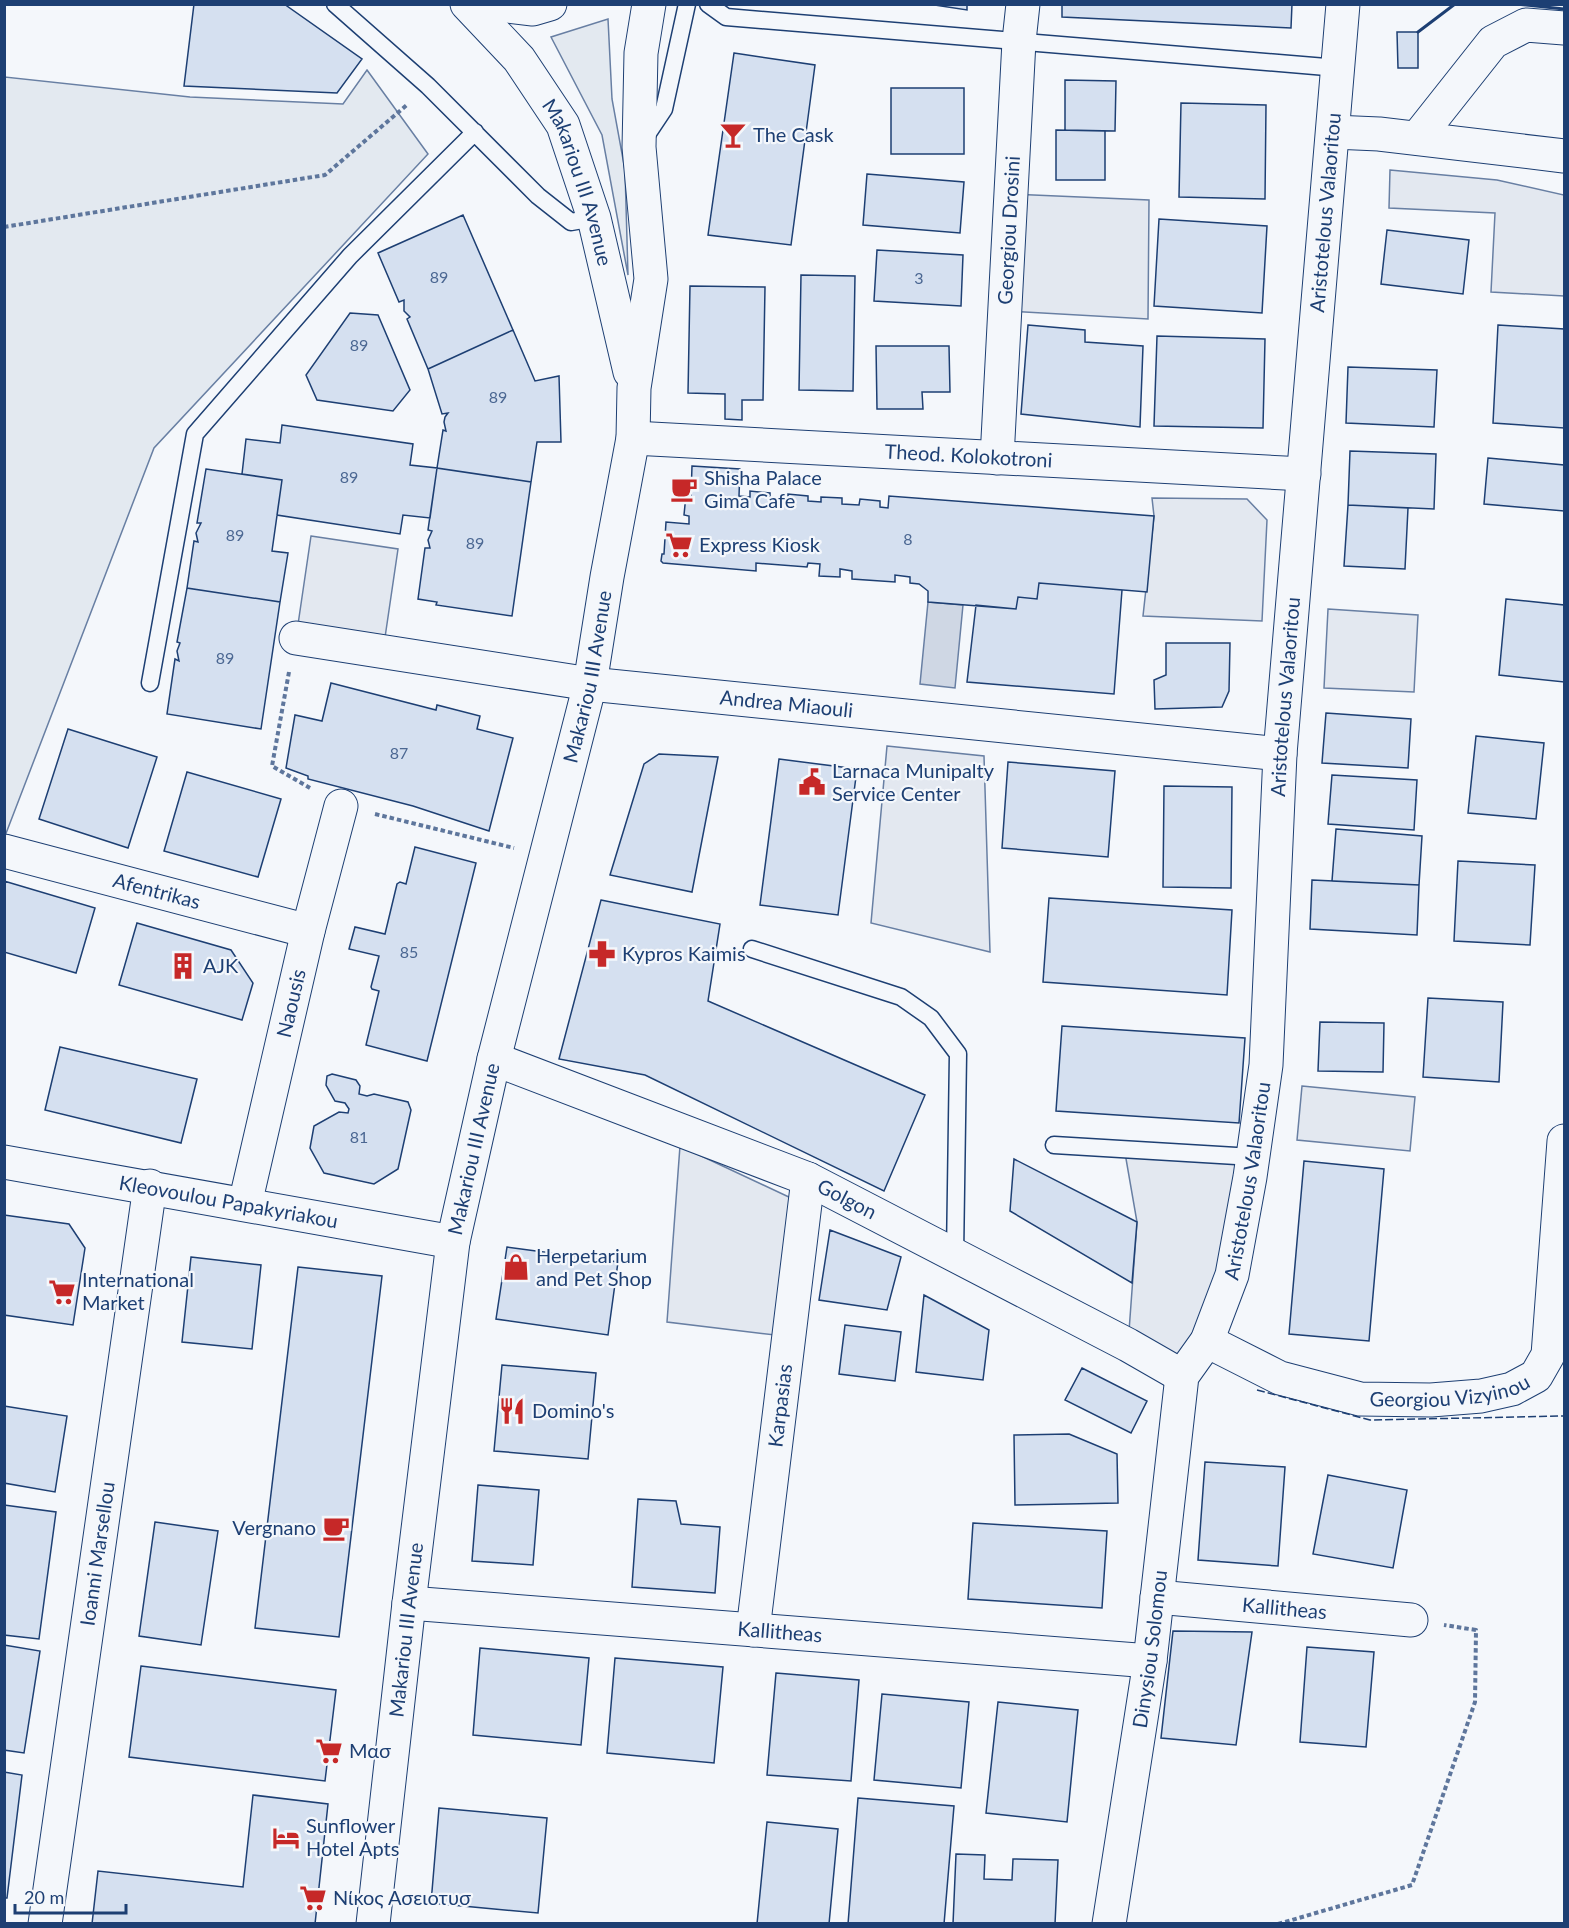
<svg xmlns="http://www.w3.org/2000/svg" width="1569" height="1928" viewBox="0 0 1569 1928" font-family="Lato,sans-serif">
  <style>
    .green { fill: #e3e9f0; stroke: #687fa3; stroke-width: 1.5 }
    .parking { fill: #e3e8f0; stroke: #687fa3; stroke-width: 1.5 }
    .water { fill: #cfd7e4; stroke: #687fa3; stroke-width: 1.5 }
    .building { fill: #d5e0f0; stroke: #1d3f73; stroke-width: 1.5 }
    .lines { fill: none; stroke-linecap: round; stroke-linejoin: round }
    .lane-casing { stroke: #1d3f73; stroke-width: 19 }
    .street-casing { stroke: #1d3f73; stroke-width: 35 }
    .primary-casing { stroke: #1d3f73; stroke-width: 35 }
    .path { stroke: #5e769c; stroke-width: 4; stroke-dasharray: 4.5 3; stroke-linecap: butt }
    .lane { stroke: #f4f7fb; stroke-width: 16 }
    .street { stroke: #f4f7fb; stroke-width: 33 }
    .primary { stroke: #f4f7fb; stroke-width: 33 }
    .fence { stroke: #1d3f73; stroke-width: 1.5; stroke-dasharray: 8 3; stroke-linecap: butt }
    .wall { stroke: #1d3f73; stroke-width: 3 }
    .labels { text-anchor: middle; stroke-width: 4.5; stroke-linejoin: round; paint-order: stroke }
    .number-label { font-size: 16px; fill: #4b6792 }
    .poi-label { font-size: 20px; fill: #1d3f73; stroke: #f4f7fb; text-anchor: start }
    .street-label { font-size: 20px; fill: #1d3f73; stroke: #f4f7fb }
  </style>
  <rect width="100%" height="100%" fill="#f4f7fb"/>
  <path class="green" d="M608 19 612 99 625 170 628 275 602 135 551 37Z
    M367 70 428 154 154 448 5 836V77L190 97 343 104Z"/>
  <path class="parking" d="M1390 170 1497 180 1564 195V296L1491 292 1495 213 1389 208Z
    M1011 194 1149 200 1148 319 1005 311Z
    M1152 498 1247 499 1267 520 1262 621 1143 616 1154 516Z
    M311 536 398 549 383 651 296 638Z
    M1328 609 1418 615 1414 692 1324 688Z
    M887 746 984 756 990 952 871 923Z
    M1302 1086 1415 1097 1410 1151 1297 1140Z
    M680 1146 791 1198 775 1335 667 1322Z
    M1125 1153 1253 1157 1250 1177 1182 1376 1128 1345 1137 1222Z"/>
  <path class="water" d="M928 602 963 605 955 688 920 684Z"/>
  <path class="building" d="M194 4H284L362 59 337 93 184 86Z
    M928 4H967V10Z
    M1062 4H1292L1291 28 1062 17Z
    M1397 32H1418V68H1398Z
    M734 53 815 65 791 245 708 235Z
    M1065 80 1116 81 1115 131 1065 130Z
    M891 88H964V154H891Z
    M1181 103 1266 105 1265 199 1179 197Z
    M1056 130 1105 131V180H1056Z
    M867 174 964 182 960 233 863 225Z
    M463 215 513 330 428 369 407 319 410 317 404 311V300L399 302 378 253Z
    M1159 219 1267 226 1262 313 1154 306Z
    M1387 230 1469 240 1463 294 1381 284Z
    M877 250 963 255 961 306 874 301Z
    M801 275 855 276 853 391 799 390Z
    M690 286 765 287 763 400H742V420L725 419V394L688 393Z
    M350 313 378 315 410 390 393 411 317 400 306 375Z
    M1028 325 1085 330V342L1143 346 1140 427 1021 414Z
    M1498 325 1564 329V428L1493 423Z
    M513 330 535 381 559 376 561 442H537L531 482 437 468 443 430 446 431 444 422 445 417 448 413 442 414 428 369Z
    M1157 336 1265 339 1263 428 1154 426Z
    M876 346H949L950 392H922L923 409H877Z
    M1348 367 1437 370 1434 427 1346 423Z
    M282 425 413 444 410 465 437 468 430 518 403 515 400 534 277 515 282 480 242 474 246 439 280 443Z
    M1350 451 1436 454 1434 509 1348 505Z
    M1488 458 1564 465V511L1484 504Z
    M692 466 740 469 739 496 750 497V491L770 493V499L788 500V494L808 496V501L821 502V497L842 498V504L859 505 860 499 880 501V507L888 508 889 496 1154 516 1147 592 1039 583 1037 599 1018 597 1016 609 928 602V591L919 584 910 583V577L895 575V582L852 579V571L840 569V577L819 576 820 564 808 563 807 567 756 563V571L663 563 661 561 662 554H664L666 522 689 524V516L684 515 686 495 691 496Z
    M437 468 531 482 512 616 436 605 437 602 418 599 425 548H430L428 540 432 531 428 530Z
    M206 469 282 480 272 551 288 553 280 602 187 588 194 541 198 542 196 533 201 523H197Z
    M1348 505 1408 508 1405 569 1344 566Z
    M1039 583 1122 590 1114 694 967 682 976 605 1016 609 1018 597 1037 599Z
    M187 588 280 602 261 729 167 714 175 659 179 661 177 651 180 643 177 642Z
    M1506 599 1564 605V682L1499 675Z
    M1166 643H1230L1229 691 1222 707 1155 709 1154 680 1166 675Z
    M331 683 436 710 437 705 480 716 477 729 513 738 489 831 413 806 308 779V776L286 768 295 715 322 721Z
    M1326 713 1411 719 1408 768 1322 763Z
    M68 729 157 757 128 848 39 819Z
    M1476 736 1544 743 1536 819 1468 813Z
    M659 754 718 757 692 892 610 875 644 764Z
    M779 759 857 769 838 915 760 905Z
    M1008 762 1115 771 1108 857 1002 848Z
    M187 772 281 799 258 877 164 851Z
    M1332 775 1417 780 1414 830 1328 824Z
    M1164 786 1232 787 1231 888 1163 887Z
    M1336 829 1422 836 1419 885 1332 881Z
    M415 847 476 863 427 1061 366 1045 379 991 372 989 371 987 379 956 349 949 355 927 385 934 397 884 400 882 406 884Z
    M1458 861 1535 865 1530 945 1454 941Z
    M1312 880 1419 885 1417 935 1310 929Z
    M4 881 95 908 76 973 4 952Z
    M1049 898 1232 910 1227 995 1043 982Z
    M601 900 720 924 708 1001 925 1095 884 1191 645 1075 559 1059Z
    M137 923 231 950 253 983 242 1020 119 985Z
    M1428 998 1503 1002 1499 1082 1423 1077Z
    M1320 1022 1384 1023 1383 1072 1318 1071Z
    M1062 1026 1245 1038 1239 1123 1056 1111Z
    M60 1047 197 1079 181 1143 45 1110Z
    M332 1074 356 1080 360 1086 359 1094 367 1096 374 1094 408 1102 411 1110 398 1169 374 1184 324 1173 310 1148 314 1126 339 1112 348 1113 349 1109 345 1103 335 1101 326 1085 327 1076Z
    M1014 1159 1137 1222 1132 1283 1010 1211Z
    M1304 1161 1384 1169 1369 1341 1289 1334Z
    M4 1215 69 1224 85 1248 73 1325 4 1315Z
    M830 1230 901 1257 887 1310 819 1300Z
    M507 1247 618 1262 608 1335 496 1319Z
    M191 1257 261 1265 252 1349 182 1342Z
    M298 1267 382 1276 339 1637 255 1628Z
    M924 1295 989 1330 983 1380 916 1372Z
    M845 1325 901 1332 895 1381 839 1374Z
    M502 1365 596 1373 588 1459 494 1451Z
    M1082 1368 1147 1401 1131 1433 1065 1400Z
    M4 1406 67 1416 55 1492 4 1483Z
    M1069 1434 1117 1454 1118 1503 1015 1505 1014 1435Z
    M1205 1462 1285 1467 1278 1566 1198 1560Z
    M1328 1475 1407 1490 1393 1568 1313 1554Z
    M478 1485 539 1490 533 1565 472 1561Z
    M638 1499 676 1501 681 1524 720 1527 715 1593 632 1587Z
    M4 1505 56 1512 39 1639 4 1635Z
    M155 1522 218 1531 201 1645 139 1636Z
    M973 1523 1107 1531 1102 1608 968 1599Z
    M1173 1631 1252 1632 1236 1745 1161 1738Z
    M4 1645 40 1651 24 1753 4 1750Z
    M1307 1647 1374 1652 1366 1747 1300 1742Z
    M480 1648 589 1658 581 1745 473 1735Z
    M615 1658 723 1667 714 1763 607 1753Z
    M141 1666 336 1690 325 1781 129 1757Z
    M776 1673 859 1680 851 1781 767 1775Z
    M882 1694 969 1702 961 1788 874 1780Z
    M998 1702 1078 1710 1067 1822 986 1813Z
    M4 1772 22 1775 7 1898H4Z
    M253 1795 328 1804 315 1924H92L98 1871 243 1887Z
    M858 1798 954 1806 944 1924H848Z
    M439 1808 547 1818 538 1913 431 1903Z
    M767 1822 838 1829 829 1924H757Z
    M956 1854 985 1855 984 1879 1012 1880 1013 1859 1058 1860 1055 1924H953Z"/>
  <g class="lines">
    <defs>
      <path id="lane" d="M335 4 428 86 538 196 571 222 594 218
        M708 4 726 17 1338 68
        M644 139 664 109 687 4
        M150 683 195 434 350 256 475 132
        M752 949 901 997 931 1018 958 1054 955 1255
        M1054 1145 1253 1157"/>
      <g id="street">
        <path d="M1333 132 1379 134 1564 156"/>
        <path d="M1417 138 1493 42 1526 25 1564 28"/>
        <path id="s1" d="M633 438 1304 474"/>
        <path id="s2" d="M997 458 1019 41 1023 4"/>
        <path id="s3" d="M296 638 590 684 1280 754"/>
        <path id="s4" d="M4 851 308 931"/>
        <path id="s5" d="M494 1059 808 1179 1128 1345 1182 1376"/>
        <path id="s6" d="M4 1162 453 1242"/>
        <path id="s7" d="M245 1204 308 931 341 806"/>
        <path id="s8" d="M1207 1341 1280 1378 1360 1399 1431 1400 1481 1396 1512 1389 1536 1376 1548 1355 1564 1141"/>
        <path id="s9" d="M1157 1597 1411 1620"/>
        <path id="s10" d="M409 1603 1150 1661"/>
        <path id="s11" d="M753 1630 808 1179"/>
        <path id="s12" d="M45 1924 150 1186"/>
        <path id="s13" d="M1109 1924 1150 1661 1182 1376 1207 1341 1232 1275 1250 1177 1266 1065 1280 754 1343 4"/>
      </g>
      <g id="primary">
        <path id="s14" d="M467 4 519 59 563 125 594 218 630 372"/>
        <path d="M491 4 533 9 550 4"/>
        <path id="s15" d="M373 1924 409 1603 453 1242 494 1059 590 684 607 577 633 438 634 388 651 279 639 147 641 53 649 4"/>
      </g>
    </defs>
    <use href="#lane" class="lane-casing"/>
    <use href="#street" class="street-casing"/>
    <use href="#primary" class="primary-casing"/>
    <path class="path" d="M4 227 325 175 408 104
      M289 672 272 766 310 788
      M375 814 514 848
      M1278 1924 1412 1885 1475 1702 1476 1630 1444 1625"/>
    <use href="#lane" class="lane"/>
    <use href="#street" class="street"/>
    <use href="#primary" class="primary"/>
    <path class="fence" d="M1257 1390 1370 1420 1564 1416"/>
    <path class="wall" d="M1516 4 1564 9
      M1418 32 1455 4"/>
  </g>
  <defs>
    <symbol id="bar-bare" viewBox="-9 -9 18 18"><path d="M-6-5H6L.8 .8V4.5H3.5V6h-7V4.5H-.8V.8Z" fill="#c62828" stroke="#f4f7fb" stroke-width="2.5" paint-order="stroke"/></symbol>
    <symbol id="cafe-bare" viewBox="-9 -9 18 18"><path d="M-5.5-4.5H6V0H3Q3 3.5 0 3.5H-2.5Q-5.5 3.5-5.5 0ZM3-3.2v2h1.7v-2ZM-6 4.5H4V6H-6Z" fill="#c62828" stroke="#f4f7fb" stroke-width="2.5" paint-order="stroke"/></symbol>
    <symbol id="supermarket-bare" viewBox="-9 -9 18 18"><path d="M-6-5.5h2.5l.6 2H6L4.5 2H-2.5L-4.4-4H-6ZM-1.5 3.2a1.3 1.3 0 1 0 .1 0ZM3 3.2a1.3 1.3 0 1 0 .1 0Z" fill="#c62828" stroke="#f4f7fb" stroke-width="2.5" paint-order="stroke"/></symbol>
    <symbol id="civic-bare" viewBox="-9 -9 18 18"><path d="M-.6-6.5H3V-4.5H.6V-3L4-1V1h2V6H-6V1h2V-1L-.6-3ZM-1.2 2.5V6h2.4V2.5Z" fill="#c62828" stroke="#f4f7fb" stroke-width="2.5" paint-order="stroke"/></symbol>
    <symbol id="pharmacy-bare" viewBox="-9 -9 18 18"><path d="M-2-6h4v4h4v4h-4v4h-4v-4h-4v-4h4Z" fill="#c62828" stroke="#f4f7fb" stroke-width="2.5" paint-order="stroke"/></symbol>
    <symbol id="building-bare" viewBox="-9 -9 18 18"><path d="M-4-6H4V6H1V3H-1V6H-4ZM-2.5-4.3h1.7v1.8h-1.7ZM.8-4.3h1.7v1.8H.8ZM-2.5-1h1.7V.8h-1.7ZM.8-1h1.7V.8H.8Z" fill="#c62828" stroke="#f4f7fb" stroke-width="2.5" paint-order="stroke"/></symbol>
    <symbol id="shop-bare" viewBox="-9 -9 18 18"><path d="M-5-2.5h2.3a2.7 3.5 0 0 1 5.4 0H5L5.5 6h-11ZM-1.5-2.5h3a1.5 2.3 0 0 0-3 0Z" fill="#c62828" stroke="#f4f7fb" stroke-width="2.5" paint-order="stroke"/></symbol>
    <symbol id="restaurant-bare" viewBox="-9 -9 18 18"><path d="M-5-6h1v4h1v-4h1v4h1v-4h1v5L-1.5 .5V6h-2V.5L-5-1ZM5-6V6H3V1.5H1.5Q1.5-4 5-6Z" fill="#c62828" stroke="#f4f7fb" stroke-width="2.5" paint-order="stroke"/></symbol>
    <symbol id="hotel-bare" viewBox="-9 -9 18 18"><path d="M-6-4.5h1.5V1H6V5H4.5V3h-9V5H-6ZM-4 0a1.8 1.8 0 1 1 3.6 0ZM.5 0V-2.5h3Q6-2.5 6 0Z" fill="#c62828" stroke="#f4f7fb" stroke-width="2.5" paint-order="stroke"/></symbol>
  </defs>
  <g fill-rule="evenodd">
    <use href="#bar-bare" x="714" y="116" width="38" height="38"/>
    <use href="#cafe-bare" x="665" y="470" width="38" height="38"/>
    <use href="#supermarket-bare" x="660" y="526" width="38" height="38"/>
    <use href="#civic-bare" x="793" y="763" width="38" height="38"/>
    <use href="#pharmacy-bare" x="583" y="935" width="38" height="38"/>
    <use href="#building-bare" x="164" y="947" width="38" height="38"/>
    <use href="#shop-bare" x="497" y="1248" width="38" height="38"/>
    <use href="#supermarket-bare" x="43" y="1273" width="38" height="38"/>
    <use href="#restaurant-bare" x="493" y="1392" width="38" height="38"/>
    <use href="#cafe-bare" x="317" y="1509" width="38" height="38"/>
    <use href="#supermarket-bare" x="310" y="1732" width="38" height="38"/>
    <use href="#hotel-bare" x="267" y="1819" width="38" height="38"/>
    <use href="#supermarket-bare" x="294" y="1879" width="38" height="38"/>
  </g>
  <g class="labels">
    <g class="number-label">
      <text x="439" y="283">89</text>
      <text x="919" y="284">3</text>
      <text x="359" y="351">89</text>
      <text x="498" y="403">89</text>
      <text x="349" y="483">89</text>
      <text x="235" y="541">89</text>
      <text x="908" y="545">8</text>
      <text x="475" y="549">89</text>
      <text x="225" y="664">89</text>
      <text x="399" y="759">87</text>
      <text x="409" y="958">85</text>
      <text x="359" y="1143">81</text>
    </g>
    <g class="poi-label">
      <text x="753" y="142">The Cask</text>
      <text x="704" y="485">Shisha Palace<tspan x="704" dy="23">Gima Cafe</tspan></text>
      <text x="699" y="552">Express Kiosk</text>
      <text x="832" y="778">Larnaca Munipalty<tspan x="832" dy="23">Service Center</tspan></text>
      <text x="622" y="961">Kypros Kaimis</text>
      <text x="203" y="973">AJK</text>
      <text x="536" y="1263">Herpetarium<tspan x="536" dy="23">and Pet Shop</tspan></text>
      <text x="82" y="1287">International<tspan x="82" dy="23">Market</tspan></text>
      <text x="532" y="1418">Domino's</text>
      <text x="316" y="1535" text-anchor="end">Vergnano</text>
      <text x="349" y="1758">Μασ</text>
      <text x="306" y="1833">Sunflower<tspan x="306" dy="23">Hotel Apts</tspan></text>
      <text x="333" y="1905">Νίκος Ασειοτυσ</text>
    </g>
    <g class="street-label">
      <text dy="7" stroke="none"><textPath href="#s14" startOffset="214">Makariou III Avenue</textPath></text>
      <text dy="7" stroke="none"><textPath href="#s13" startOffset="1734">Aristotelous Valaoritou</textPath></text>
      <text dy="7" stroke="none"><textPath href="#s2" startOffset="228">Georgiou Drosini</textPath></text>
      <text dy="7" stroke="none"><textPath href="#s1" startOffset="336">Theod. Kolokotroni</textPath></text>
      <text dy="7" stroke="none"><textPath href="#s15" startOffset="1268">Makariou III Avenue</textPath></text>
      <text dy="7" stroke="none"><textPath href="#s13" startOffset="1248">Aristotelous Valaoritou</textPath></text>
      <text dy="7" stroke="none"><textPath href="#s3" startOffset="495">Andrea Miaouli</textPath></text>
      <text dy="7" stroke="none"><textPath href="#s4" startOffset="158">Afentrikas</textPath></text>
      <text dy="7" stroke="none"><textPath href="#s7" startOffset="206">Naousis</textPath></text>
      <text dy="7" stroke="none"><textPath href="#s15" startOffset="782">Makariou III Avenue</textPath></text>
      <text dy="7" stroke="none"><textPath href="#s13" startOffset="762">Aristotelous Valaoritou</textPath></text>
      <text dy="7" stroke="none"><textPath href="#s5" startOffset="380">Golgon</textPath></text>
      <text dy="7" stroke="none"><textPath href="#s6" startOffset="228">Kleovoulou Papakyriakou</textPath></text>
      <text dy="7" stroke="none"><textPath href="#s8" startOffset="255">Georgiou Vizyinou</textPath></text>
      <text dy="7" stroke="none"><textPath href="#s11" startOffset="226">Karpasias</textPath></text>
      <text dy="7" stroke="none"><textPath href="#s12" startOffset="374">Ioanni Marsellou</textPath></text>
      <text dy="7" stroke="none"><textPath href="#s9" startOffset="128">Kallitheas</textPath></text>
      <text dy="7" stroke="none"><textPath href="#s15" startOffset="296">Makariou III Avenue</textPath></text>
      <text dy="7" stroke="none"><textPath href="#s10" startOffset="372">Kallitheas</textPath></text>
      <text dy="7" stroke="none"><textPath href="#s13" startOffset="278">Dinysiou Solomou</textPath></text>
    </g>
  </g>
  <rect width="1569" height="1928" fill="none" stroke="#1d3f73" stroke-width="12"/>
  <path d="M15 1904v9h111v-9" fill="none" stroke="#1d3f73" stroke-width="3"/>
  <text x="24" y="1904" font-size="18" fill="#1d3f73" stroke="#f4f7fb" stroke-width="4.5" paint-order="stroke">20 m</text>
</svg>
